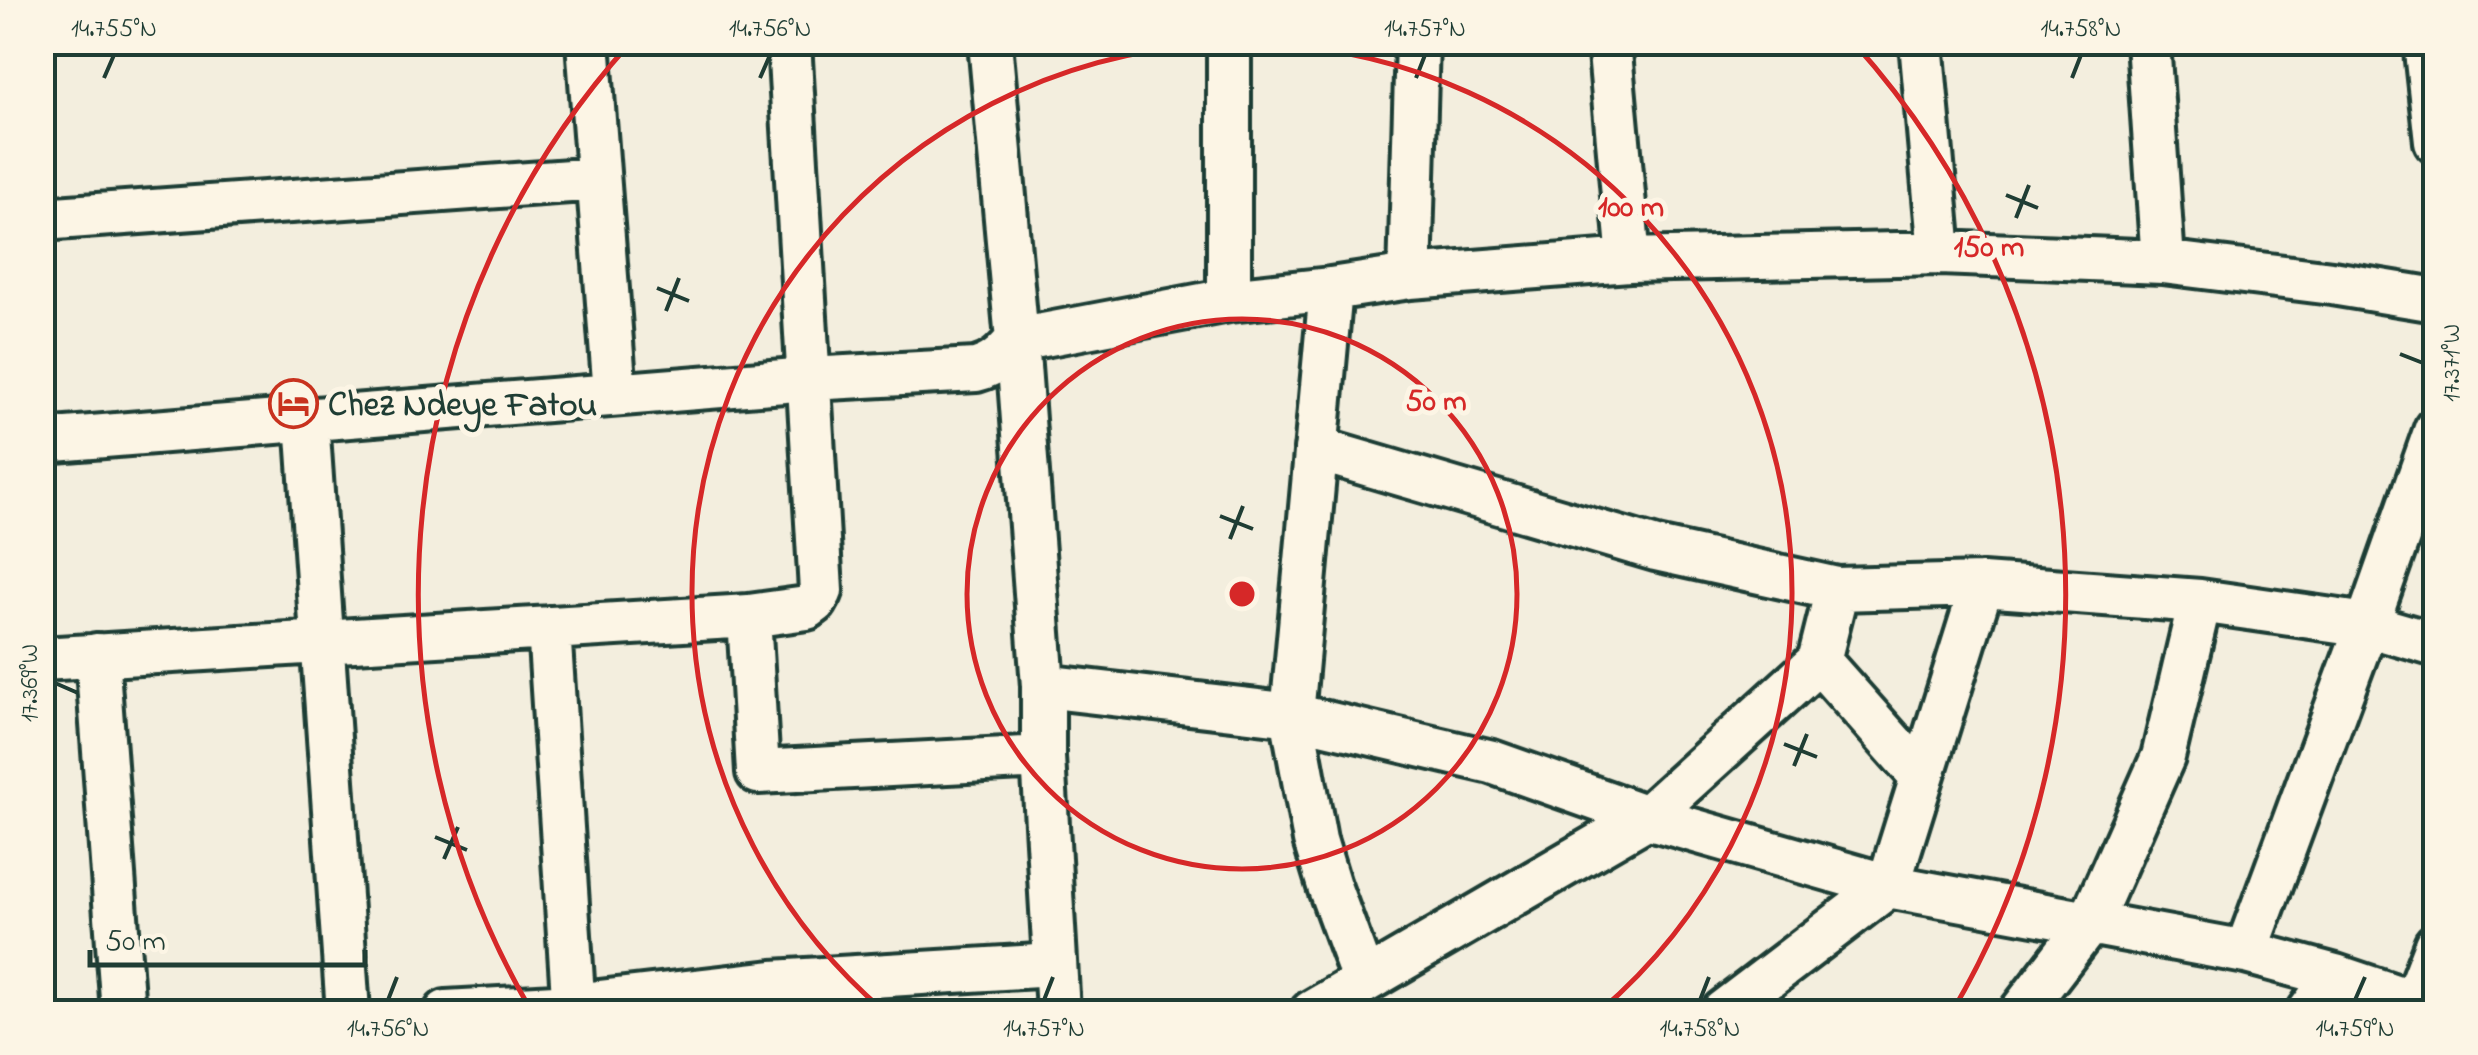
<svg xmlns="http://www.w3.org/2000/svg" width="2478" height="1055" viewBox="0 0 2478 1055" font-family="'Indie Flower',sans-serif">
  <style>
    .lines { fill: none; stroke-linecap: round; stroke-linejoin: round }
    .street-casing { stroke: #1f3d34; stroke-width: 50 }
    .street { stroke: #fcf5e5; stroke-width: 42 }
    .ticks { fill: none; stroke: #1f3d34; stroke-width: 4 }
    .ring { fill: none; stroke: #d62828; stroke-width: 5 }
    .labels { text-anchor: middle; stroke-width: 10; stroke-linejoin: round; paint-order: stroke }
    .poi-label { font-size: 35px; font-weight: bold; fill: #1f3d34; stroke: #fcf5e5; text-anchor: start }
    .centre { fill: #d62828; stroke: #fcf5e5; stroke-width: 5 }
    .ring-label { font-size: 30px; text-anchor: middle; font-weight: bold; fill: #d62828; stroke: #fcf5e5; stroke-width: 10; stroke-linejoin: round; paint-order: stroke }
    .neatline { fill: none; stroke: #1f3d34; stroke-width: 4 }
    .ticks-label { font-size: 25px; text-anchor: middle; fill: #1f3d34 }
  </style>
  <rect width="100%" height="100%" fill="#f3eede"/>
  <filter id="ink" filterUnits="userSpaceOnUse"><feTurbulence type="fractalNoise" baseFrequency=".01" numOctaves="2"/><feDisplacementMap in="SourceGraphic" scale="20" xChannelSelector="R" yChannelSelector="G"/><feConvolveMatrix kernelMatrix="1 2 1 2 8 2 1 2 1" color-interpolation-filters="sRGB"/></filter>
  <g filter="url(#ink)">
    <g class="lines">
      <defs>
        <path id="street" d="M588 42 615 394
          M990 42 1017 340 1043 686V757L1058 1012
          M1229 42V300
          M1609 42 1629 260
          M1921 42 1940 253
          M2148 42 2163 262
          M2425 42 2436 142
          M42 219 598 179
          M1410 277 1417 42
          M1331 289 1292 715 1315 840 1329 886 1364 981
          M307 420 348 1012
          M42 441 809 379 976 370C995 365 1004 355 1017 340L1229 300 1331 289 1410 277 1629 260 1940 253 2163 262 2332 283 2436 300
          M1837 589 1982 585 2200 601 2367 625 2436 645
          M749 616 758 772 1043 757
          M549 628 574 1012
          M97 655 123 1012
          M42 659 749 616 807 608 815 602 821 591 789 42
          M1819 661 1922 777
          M1043 686 1292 715 1492 762 1647 817 1888 886 2246 952 2335 976 2436 1010
          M2246 952 2367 625 2436 429
          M2414 1002 2436 945
          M446 1012 573 1005 773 982 1054 965
          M1312 1012 1647 817 1819 661 1837 589 1656 549 1316 449
          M1723 1012 1888 886 1982 585
          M2021 1012 2090 922 2163 757 2200 601
          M2309 1012 2335 976"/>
      </defs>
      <use href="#street" class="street-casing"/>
      <use href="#street" class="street"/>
    </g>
  </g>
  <path class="ticks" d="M104 78 114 55M760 78 770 55M1416 78 1425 55M2072 78 2081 55M2006 195 2038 208M2016 218 2029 185M657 288 689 301M666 311 679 278M2400 354 2423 363M1220 516 1253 529M1230 539 1243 506M55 683 78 693M1784 744 1817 757M1794 766 1807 734M435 837 467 850M444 859 458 827M388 1000 397 977M1044 1000 1053 977M1700 1000 1709 977M2355 1000 2365 977"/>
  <g class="ring">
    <circle cx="1242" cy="594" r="275"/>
    <path d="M885 1012A550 550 0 1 1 1599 1012"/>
    <path d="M532 1012A824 824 0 0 1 630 43M1854 43A824 824 0 0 1 1952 1012"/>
  </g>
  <defs>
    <symbol id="hotel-ring" viewBox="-11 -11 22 22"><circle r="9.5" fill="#fcf5e5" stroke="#c8321e" stroke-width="1.5"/><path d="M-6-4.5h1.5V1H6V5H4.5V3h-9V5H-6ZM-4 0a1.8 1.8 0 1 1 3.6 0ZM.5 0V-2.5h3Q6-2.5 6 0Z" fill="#c8321e"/></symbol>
  </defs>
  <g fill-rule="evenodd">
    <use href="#hotel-ring" x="266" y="376" width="55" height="55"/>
  </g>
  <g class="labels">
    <g class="poi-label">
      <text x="328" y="415">Chez Ndeye Fatou</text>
    </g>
  </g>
  <circle cx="1242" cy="594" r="15" class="centre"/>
  <g class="ring-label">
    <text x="1631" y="216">100 m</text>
    <text x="1989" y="256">150 m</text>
    <text x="1436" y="410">50 m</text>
  </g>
  <rect width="2478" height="1055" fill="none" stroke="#fcf5e5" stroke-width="110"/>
  <path d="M90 950v15h275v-15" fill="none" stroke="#1f3d34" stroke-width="5"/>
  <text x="105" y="950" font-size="30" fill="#1f3d34" stroke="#fcf5e5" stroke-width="8" paint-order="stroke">50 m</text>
  <rect x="55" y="55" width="2368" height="945" class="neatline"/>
  <g class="ticks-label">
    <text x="114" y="36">14.755°N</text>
    <text x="770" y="36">14.756°N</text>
    <text x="1425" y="36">14.757°N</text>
    <text x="2081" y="36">14.758°N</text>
    <text transform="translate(2450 363) rotate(-90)" y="9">17.371°W</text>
    <text transform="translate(28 683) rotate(-90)" y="9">17.369°W</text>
    <text x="388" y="1036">14.756°N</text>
    <text x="1044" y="1036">14.757°N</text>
    <text x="1700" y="1036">14.758°N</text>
    <text x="2355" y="1036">14.759°N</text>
  </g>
</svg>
